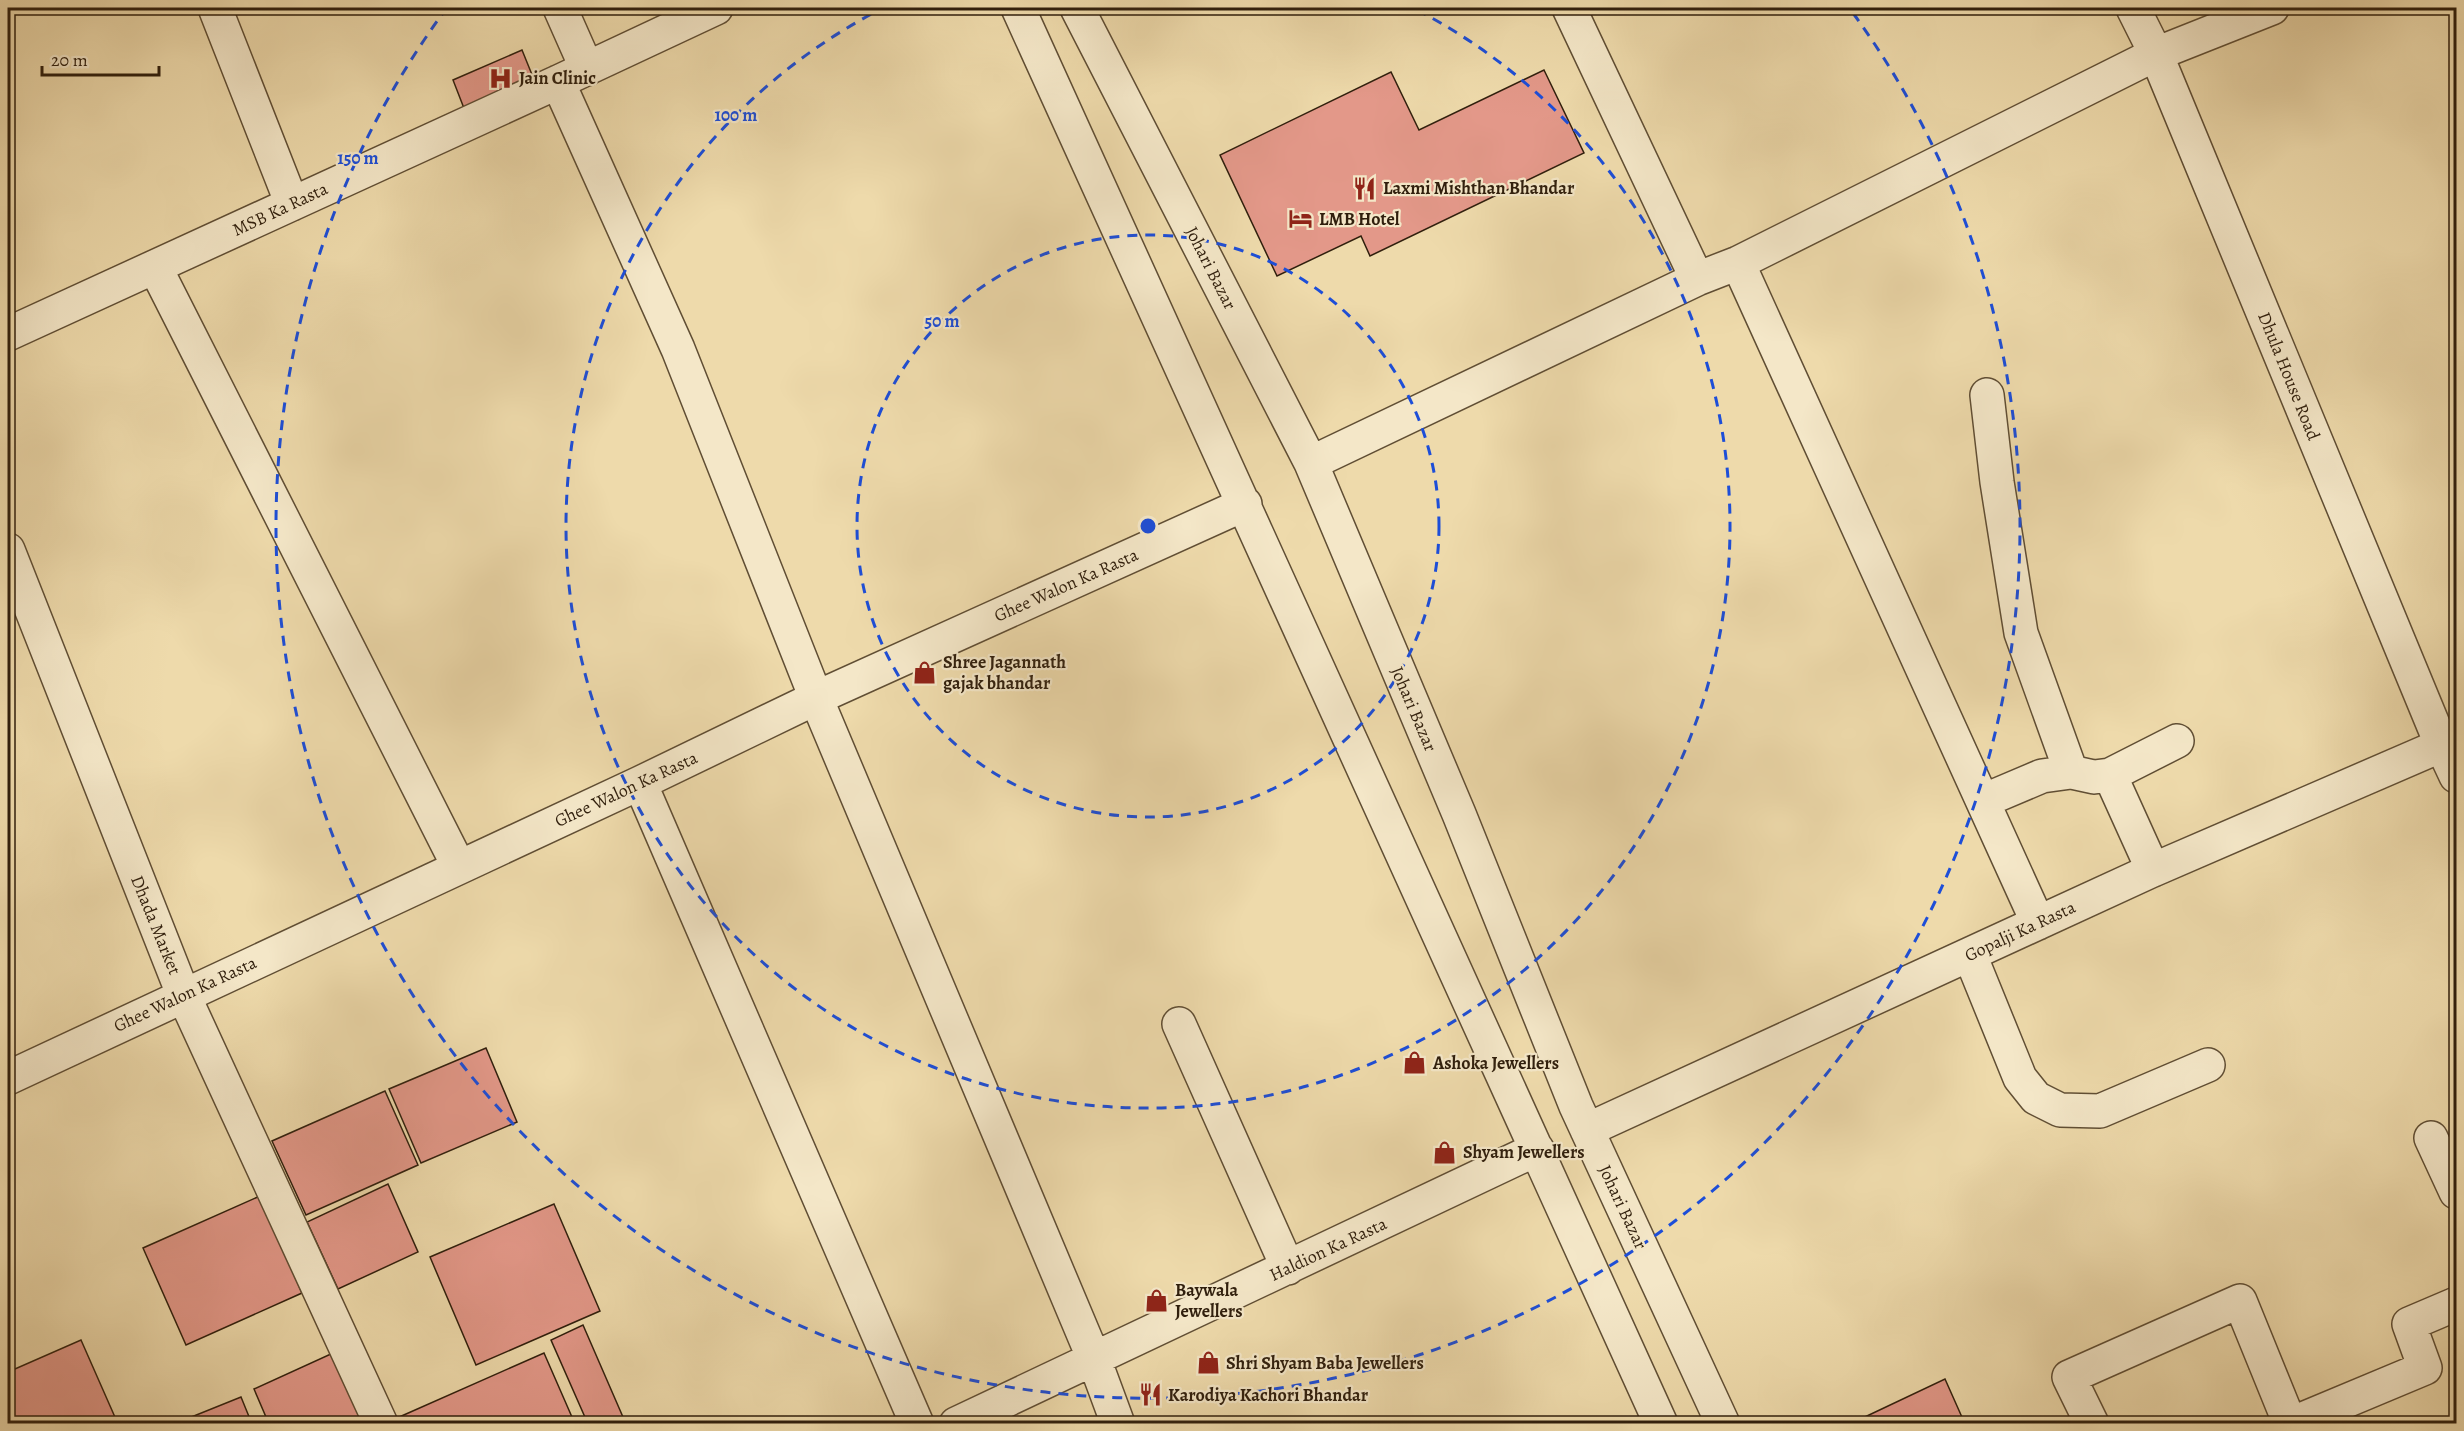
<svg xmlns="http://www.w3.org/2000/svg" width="2464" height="1431" viewBox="0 0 2464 1431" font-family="Alegreya,serif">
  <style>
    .building { fill: #e39889; stroke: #301f0d; stroke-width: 1.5 }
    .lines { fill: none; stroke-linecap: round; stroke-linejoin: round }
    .minor-casing { stroke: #604e34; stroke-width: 36 }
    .minor { stroke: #f4e7c8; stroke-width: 33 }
    .ring { fill: none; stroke: #1d4ed8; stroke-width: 3; stroke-dasharray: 10 8 }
    .labels { text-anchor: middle; stroke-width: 4.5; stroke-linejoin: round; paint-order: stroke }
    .poi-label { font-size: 18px; font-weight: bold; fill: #301f0d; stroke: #f4e7c8; text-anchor: start }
    .street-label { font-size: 18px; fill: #301f0d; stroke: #f4e7c8 }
    .centre { fill: #1d4ed8; stroke: #f4e7c8; stroke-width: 3 }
    .ring-label { font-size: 18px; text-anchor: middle; font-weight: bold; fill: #1d4ed8; stroke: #f4e7c8; stroke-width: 4.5; stroke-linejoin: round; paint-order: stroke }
  </style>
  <rect width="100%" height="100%" fill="#eedaab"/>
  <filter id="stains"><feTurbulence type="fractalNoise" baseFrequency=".00333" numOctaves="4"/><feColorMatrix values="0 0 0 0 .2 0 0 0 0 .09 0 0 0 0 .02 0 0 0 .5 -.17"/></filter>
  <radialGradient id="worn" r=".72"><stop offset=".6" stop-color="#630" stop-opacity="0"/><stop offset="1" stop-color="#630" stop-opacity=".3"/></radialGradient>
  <path class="building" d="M522 50 537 87 467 116 453 80Z
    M1544 70 1584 153 1370 256 1361 236 1277 276 1220 155 1391 72 1419 130Z
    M486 1048 517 1122 421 1163 389 1089Z
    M385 1091 418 1165 306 1215 272 1141Z
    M388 1184 418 1252 338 1289 307 1222Z
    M260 1196 302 1293 186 1345 143 1248Z
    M554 1204 600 1311 476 1365 430 1257Z
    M583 1325 626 1424H588L551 1340Z
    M81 1340 118 1424H8V1372Z
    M333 1353 364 1424H269L254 1389Z
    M544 1353 575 1424H399L397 1418Z
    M1945 1379 1965 1424H1850Z
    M241 1397 252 1424H174Z"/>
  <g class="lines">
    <defs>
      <path id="minor" d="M215 8 292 204
        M560 8 587 69
        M1018 8 1661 1424
        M1077 8 1311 463 1459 814 1576 1106 1723 1424
        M1569 8 1697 279
        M2133 8 2156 54 2442 746 2456 776
        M558 82 678 349 816 698 1094 1359 1118 1424
        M1738 263 2038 923
        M155 267 459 867
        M8 334 558 82 716 8
        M1987 395 1997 482 2021 633 2071 772
        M1311 463 1697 279 1738 263 2156 54 2272 8
        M8 550 183 994 381 1424
        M2110 775 2153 870
        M640 783 917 1424
        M1983 801 2042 776 2071 772 2094 777 2110 775 2177 741
        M1970 955 2020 1078 2036 1098 2060 1110 2100 1111 2208 1065
        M1179 1024 1288 1268
        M8 1078 640 783 816 698 1245 504
        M1587 1130 2153 870 2456 739
        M2431 1138 2456 1192
        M956 1424 1537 1149
        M2092 1424 2069 1377 2240 1301 2290 1424
        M2291 1424 2425 1368 2409 1324 2456 1304"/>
    </defs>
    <use href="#minor" class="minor-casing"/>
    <use href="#minor" class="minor"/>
  </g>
  <g class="ring">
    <circle cx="1148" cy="526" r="291"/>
    <path d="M1417 10A582 582 0 1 1 879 10"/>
    <path d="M1853 13A872 872 0 1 1 443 13"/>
  </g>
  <defs>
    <symbol id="hospital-bare" viewBox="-9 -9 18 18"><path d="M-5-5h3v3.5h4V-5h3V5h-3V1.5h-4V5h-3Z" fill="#8f2418" stroke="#f4e7c8" stroke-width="2.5" paint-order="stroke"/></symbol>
    <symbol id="restaurant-bare" viewBox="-9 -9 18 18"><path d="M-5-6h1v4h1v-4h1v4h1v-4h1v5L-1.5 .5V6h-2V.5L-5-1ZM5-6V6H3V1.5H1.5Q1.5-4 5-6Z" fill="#8f2418" stroke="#f4e7c8" stroke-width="2.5" paint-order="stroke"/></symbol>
    <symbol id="hotel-bare" viewBox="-9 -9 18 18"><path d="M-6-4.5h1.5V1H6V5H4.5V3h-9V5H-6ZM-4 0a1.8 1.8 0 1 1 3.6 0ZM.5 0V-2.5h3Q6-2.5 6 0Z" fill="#8f2418" stroke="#f4e7c8" stroke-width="2.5" paint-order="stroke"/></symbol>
    <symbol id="shop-bare" viewBox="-9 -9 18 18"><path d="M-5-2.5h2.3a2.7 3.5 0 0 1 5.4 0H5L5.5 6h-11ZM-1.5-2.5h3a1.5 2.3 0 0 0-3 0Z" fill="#8f2418" stroke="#f4e7c8" stroke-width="2.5" paint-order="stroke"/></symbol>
  </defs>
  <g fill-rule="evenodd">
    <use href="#hospital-bare" x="484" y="62" width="33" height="33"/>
    <use href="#restaurant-bare" x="1348" y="172" width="33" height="33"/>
    <use href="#hotel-bare" x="1284" y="202" width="33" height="33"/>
    <use href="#shop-bare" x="908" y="656" width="33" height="33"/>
    <use href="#shop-bare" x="1398" y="1046" width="33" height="33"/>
    <use href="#shop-bare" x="1428" y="1136" width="33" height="33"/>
    <use href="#shop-bare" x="1140" y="1284" width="33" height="33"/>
    <use href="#shop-bare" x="1192" y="1346" width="33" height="33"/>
    <use href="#restaurant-bare" x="1134" y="1378" width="33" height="33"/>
  </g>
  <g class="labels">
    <g class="poi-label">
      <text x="519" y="84">Jain Clinic</text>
      <text x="1383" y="194">Laxmi Mishthan Bhandar</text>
      <text x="1319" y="225">LMB Hotel</text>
      <text x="943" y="668">Shree Jagannath<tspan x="943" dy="21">gajak bhandar</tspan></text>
      <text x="1433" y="1069">Ashoka Jewellers</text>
      <text x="1463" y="1158">Shyam Jewellers</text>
      <text x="1175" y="1296">Baywala<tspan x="1175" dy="21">Jewellers</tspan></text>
      <text x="1226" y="1369">Shri Shyam Baba Jewellers</text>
      <text x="1168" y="1401">Karodiya Kachori Bhandar</text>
    </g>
    <g class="street-label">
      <text transform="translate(280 209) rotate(-25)" y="6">MSB Ka Rasta</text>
      <text transform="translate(1211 268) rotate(63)" y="6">Johari Bazar</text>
      <text transform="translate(2289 376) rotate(68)" y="6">Dhula House Road</text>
      <text transform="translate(1066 585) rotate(-24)" y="6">Ghee Walon Ka Rasta</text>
      <text transform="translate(1414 709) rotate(67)" y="6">Johari Bazar</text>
      <text transform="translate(626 789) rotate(-25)" y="6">Ghee Walon Ka Rasta</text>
      <text transform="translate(156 925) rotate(68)" y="6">Dhada Market</text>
      <text transform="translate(2020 931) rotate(-25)" y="6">Gopalji Ka Rasta</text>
      <text transform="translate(185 994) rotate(-25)" y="6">Ghee Walon Ka Rasta</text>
      <text transform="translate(1623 1207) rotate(65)" y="6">Johari Bazar</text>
      <text transform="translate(1328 1249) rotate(-25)" y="6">Haldion Ka Rasta</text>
    </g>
  </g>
  <circle cx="1148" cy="526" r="9" class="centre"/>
  <g class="ring-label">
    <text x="736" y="121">100 m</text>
    <text x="358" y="164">150 m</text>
    <text x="942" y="327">50 m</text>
  </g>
  <rect width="2464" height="1431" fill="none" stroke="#eedaab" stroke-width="30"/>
  <rect x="9" y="9" width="2446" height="1413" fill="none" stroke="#301f0d" stroke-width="3"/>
  <rect x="15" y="15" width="2434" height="1401" fill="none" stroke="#301f0d" stroke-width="1.5"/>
  <path d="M42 66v9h117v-9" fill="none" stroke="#301f0d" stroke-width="3"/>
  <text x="51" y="66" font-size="18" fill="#301f0d" stroke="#f4e7c8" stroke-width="4.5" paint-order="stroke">20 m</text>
  <rect width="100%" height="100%" filter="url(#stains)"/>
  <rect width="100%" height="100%" fill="url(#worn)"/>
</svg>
